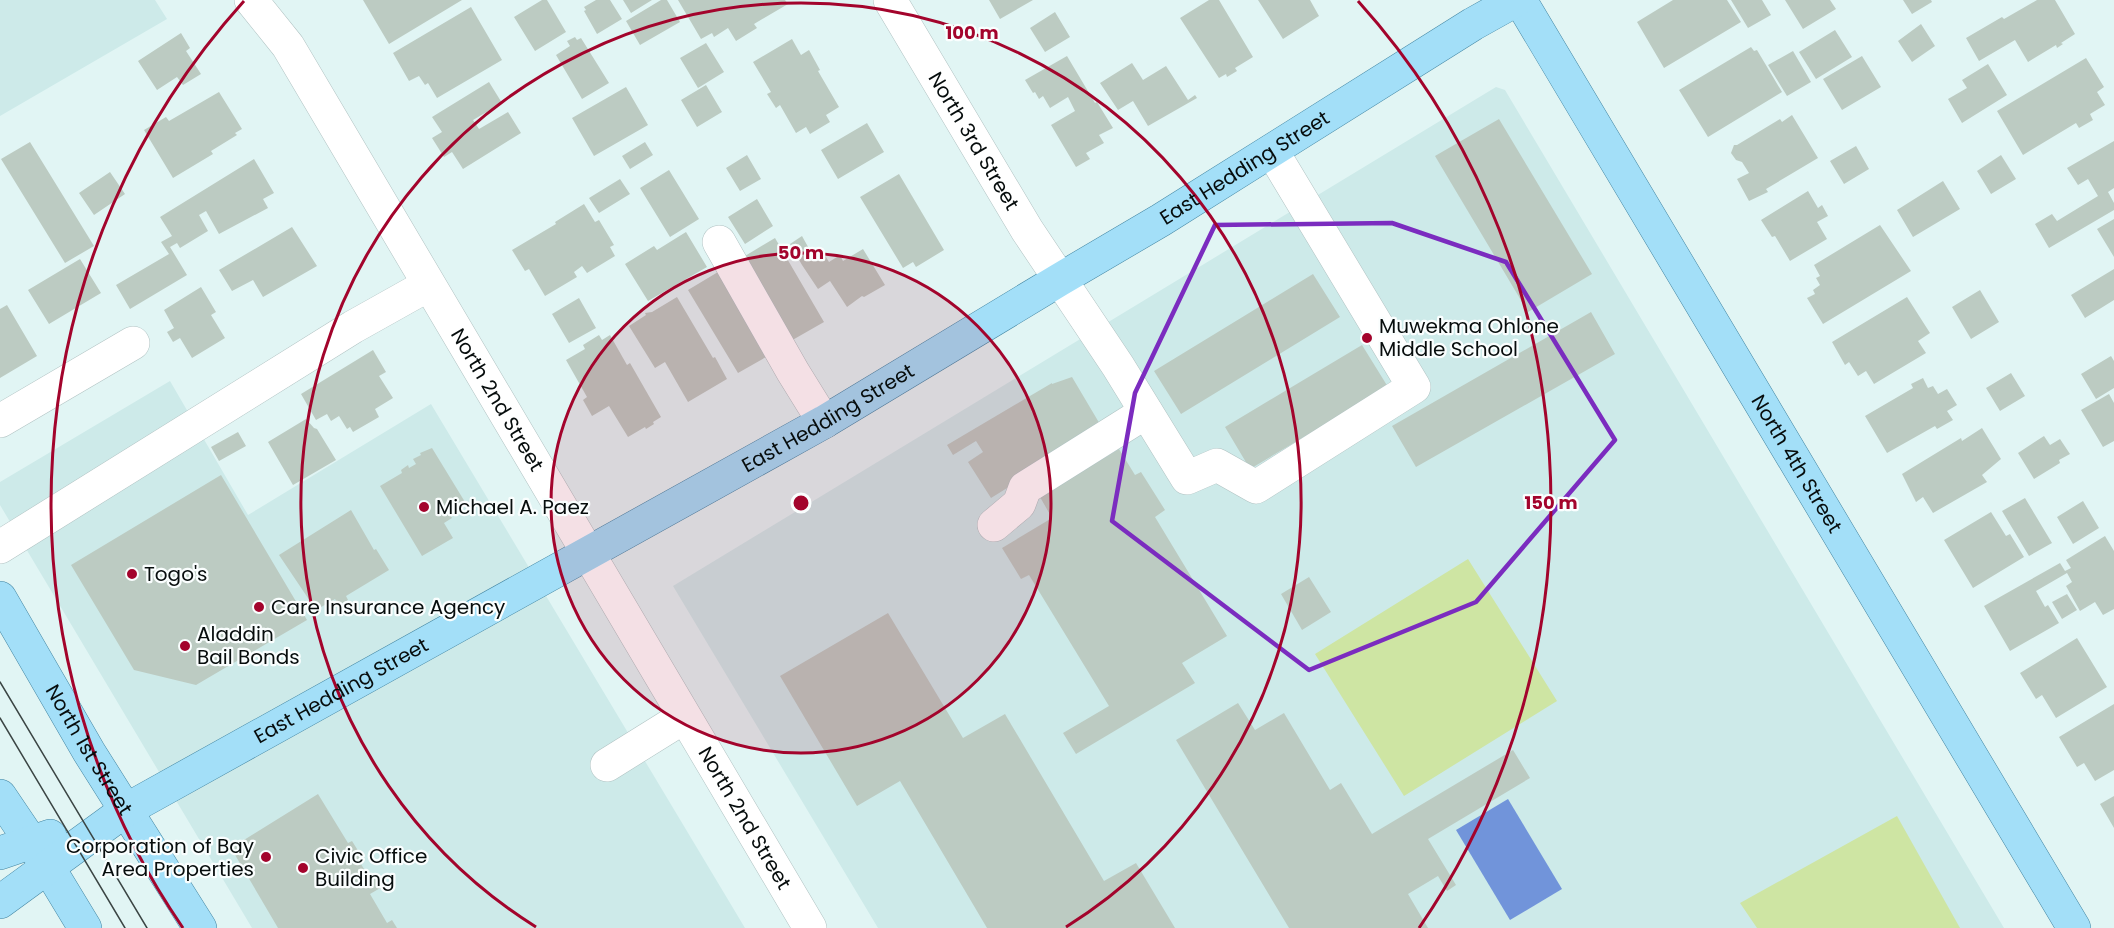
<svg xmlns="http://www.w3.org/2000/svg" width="2114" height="928" viewBox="0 0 2114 928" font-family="Poppins,sans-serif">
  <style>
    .built { fill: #cdeae9 }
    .green { fill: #cee5a3 }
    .water { fill: #7194da }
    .building { fill: #bccbc2 }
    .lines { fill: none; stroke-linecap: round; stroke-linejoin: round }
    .minor-casing { stroke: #b1c3c3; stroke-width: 34 }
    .major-casing { stroke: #4587a3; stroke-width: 34 }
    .minor { stroke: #fff; stroke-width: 33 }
    .major { stroke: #a3dff8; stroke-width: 33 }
    .tram { stroke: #3b4544; stroke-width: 1.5 }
    .marked { fill: none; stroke: #7b2cbf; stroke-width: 4.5; stroke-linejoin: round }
    .ring { fill: none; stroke: #a3042c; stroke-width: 3 }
    .poi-dot { fill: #a3042c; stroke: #fafefe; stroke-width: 2 }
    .labels { text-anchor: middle; stroke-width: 4.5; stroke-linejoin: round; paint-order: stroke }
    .street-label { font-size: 20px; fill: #070d0d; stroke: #fafefe }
    .poi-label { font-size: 20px; fill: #070d0d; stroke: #fafefe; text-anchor: start }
    .centre { fill: #a3042c; stroke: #fafefe; stroke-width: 3 }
    .ring-label { font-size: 18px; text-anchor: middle; font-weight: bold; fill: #a3042c; stroke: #fafefe; stroke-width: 4.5; stroke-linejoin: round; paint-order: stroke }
  </style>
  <rect width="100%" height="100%" fill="#e1f5f4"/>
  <path class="built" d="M0 0H155L167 19 0 116Z
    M1496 87 1505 90 2004 928H878L673 586Z
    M170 381 248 515 431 404 745 928H252L0 505V482Z"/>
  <path class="green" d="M1468 559 1557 701 1404 796 1315 654Z
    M1897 816 1960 928H1757L1740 903Z"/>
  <path class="water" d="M1508 799 1562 889 1510 920 1456 830Z"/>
  <path class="building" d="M363 0H462L389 44Z
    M542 0H547L566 32 535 51 514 17Z
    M596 0H610L622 19 597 34 584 11 586 10 584 7Z
    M623 0H652L631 13Z
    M661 0H667L680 22 640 45 626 21Z
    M678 0H785L788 4 754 24 757 28 736 41 728 28 714 37 712 33 701 39Z
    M989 0H1033L1000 19Z
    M1209 0H1219L1253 57 1235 68 1237 71 1227 77 1226 74 1219 78 1180 18Z
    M1258 0H1310L1319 16 1283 39Z
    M1673 0H1727L1741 22 1664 68 1637 22Z
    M1731 0H1762L1771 15 1748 28Z
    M1785 0H1830L1836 9 1803 29Z
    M1903 0H1931L1932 2 1912 14Z
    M2037 0H2055L2075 34 2061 43 2063 44 2057 48 2056 45 2028 62 2015 40 1979 61 1966 38 2002 17 2004 19Z
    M471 7 502 60 437 98 428 83 425 85 419 76 409 81 393 53Z
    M1055 12 1070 37 1045 52 1030 28Z
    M1921 24 1935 46 1912 62 1898 41Z
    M1835 30 1852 57 1816 79 1799 52Z
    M181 33 190 48 186 51 201 74 183 85 177 77 157 90 138 61Z
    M575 37 577 40 581 38 609 83 582 99 556 55 570 46 567 41Z
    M792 39 801 55 809 50 820 70 818 71 839 107 826 115 830 122 810 134 806 127 796 133 780 105 776 108 767 94 771 92 753 62Z
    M706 43 724 72 698 88 680 58Z
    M1751 47 1754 51 1757 50 1782 92 1708 137 1679 90Z
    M1793 51 1811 82 1787 96 1768 65Z
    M1067 56 1095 103 1097 102 1113 128 1099 135 1104 143 1086 153 1090 159 1076 167 1051 125 1075 111 1068 97 1050 108 1043 96 1039 99 1035 92 1033 93 1025 80Z
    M1862 56 1881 87 1842 110 1823 79Z
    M2086 58 2104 87 2097 92 2105 105 2090 114 2093 120 2079 128 2076 123 2023 155 1997 111Z
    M1132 63 1143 80 1166 66 1188 100 1195 95 1197 98 1148 126 1133 101 1118 110 1100 83Z
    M1988 64 2007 95 1962 123 1948 99 1967 88 1962 80Z
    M489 82 502 103 473 120 479 129 508 112 521 133 463 169 452 152 444 157 432 138 442 132 432 117Z
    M706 85 722 112 697 127 681 100Z
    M626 87 648 125 594 156 572 118Z
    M219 92 242 129 235 133 237 135 211 151 213 154 173 178 144 130 166 117 169 121Z
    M1792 115 1818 158 1766 189 1768 192 1749 201 1737 179 1749 173 1742 162 1736 160 1731 153 1734 145H1737L1780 119 1782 122Z
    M1499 119 1592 274 1528 312 1435 156Z
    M867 123 884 152 838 179 821 150Z
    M2114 141V188L2108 192 2114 203V210L2049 248 2035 224 2052 214 2057 221 2098 196 2088 179 2078 185 2067 168Z
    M30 142 94 246 65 263 1 159Z
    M645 142 653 155 630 169 622 156Z
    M1856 146 1869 169 1844 184 1830 161Z
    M747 155 761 179 740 191 726 168Z
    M2001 155 2016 179 1991 194 1977 171Z
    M254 159 274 193 263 199 268 208 219 234 206 211 199 215 208 231 180 248 177 243 170 247 187 275 130 309 116 285 169 254 161 242 172 236 160 217Z
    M669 170 699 219 670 237 640 188Z
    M110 172 125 194 94 215 79 193Z
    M899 174 944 250 916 267 913 262 903 268 860 197Z
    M620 179 630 194 599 213 589 198Z
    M1943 181 1960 209 1913 237 1897 210Z
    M1808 191 1818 208 1822 205 1828 216 1817 222 1827 239 1790 261 1775 236 1772 237 1761 220Z
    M757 199 773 226 745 244 728 217Z
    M584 204 595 222 599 220 614 245 610 247 615 256 587 273 582 266 574 272 577 277 545 296 529 269 525 271 512 250 556 224 555 222Z
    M2114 219V257L2097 229Z
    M1880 225 1911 271 1823 324 1807 298 1815 294 1813 290 1820 285 1816 278 1820 276 1814 265Z
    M292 227 317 266 263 297 253 280 232 291 219 270Z
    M686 232 707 267 648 301 625 264 654 246 657 250Z
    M802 236 812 254 821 249 829 262 840 255 843 261 863 249 885 285 864 297 862 296 847 307 830 281 818 289 802 265 790 244Z
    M775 238 824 322 789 342 740 259Z
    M80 259 101 293 49 324 28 290Z
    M723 269 773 353 738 373 688 290Z
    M2114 269V300L2085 318 2071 295Z
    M1313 274 1340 317 1181 414 1154 371Z
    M201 287 216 312 211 315 225 338 192 358 180 338 173 342 167 332 174 328 164 310Z
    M1980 290 1999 322 1971 339 1952 307Z
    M677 297 713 358 715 357 727 379 688 402 665 362 655 368 629 326 646 315 645 313 652 312Z
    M1907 297 1930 333 1918 341 1926 353 1874 384 1866 371 1858 376 1849 362 1845 365 1832 342Z
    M579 298 596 328 569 343 552 314Z
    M7 305 37 356 0 378V309Z
    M1591 312 1615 354 1416 467 1392 426Z
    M599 335 602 340 610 335 627 365 630 363 661 417 653 422 654 424 646 429 645 427 628 437 609 406 592 416 583 400 587 397 566 360 585 349 583 345Z
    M1362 345 1388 387 1250 469 1225 427Z
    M373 350 386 372 379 376 393 398 375 409 379 417 353 432 350 427 347 429 339 416 331 421 327 414 316 420 301 394Z
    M2111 356 2114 361V388L2096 399 2081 374Z
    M2011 373 2025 396 2000 411 1986 388Z
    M1072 377 1104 431 1068 442 1059 450 1045 455 1049 462 991 498 968 462 983 452 976 441 953 455 947 445 1052 383V384Z
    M1923 378 1928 388 1933 386 1938 394 1947 389 1957 405 1947 411 1953 420 1937 429 1935 426 1887 453 1865 416 1913 388 1911 384Z
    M2109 394 2114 403V441L2103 447 2081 410Z
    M306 419 314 428 317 429 336 460 293 485 268 442Z
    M1982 428 2001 459 1982 475 1987 482 1933 513 1923 497 1916 502 1902 474 1961 438 1962 441Z
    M238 432 246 446 219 461 211 447Z
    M2044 436 2050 445 2060 439 2070 454 2059 460 2060 463 2034 479 2018 453Z
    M432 448 465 502 448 512 452 518 444 523 453 538 422 556 380 486 402 473 401 470 408 465 409 468 416 464 413 459 421 455 420 453Z
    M1119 449 1135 475 1141 472 1165 510 1155 517 1227 636 1182 663 1195 683 1076 754 1063 733 1109 706 1029 575 1021 579 1002 548 1052 518 1040 497Z
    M221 475 307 620 196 685 134 670 71 565Z
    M2025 498 2052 543 2029 556 2002 511Z
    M2083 501 2099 528 2073 544 2057 517Z
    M351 510 374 550 376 549 389 570 346 596 348 600 339 605 335 599 316 610 279 555Z
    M1991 512 2006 536 2010 534 2024 557 1973 588 1944 540Z
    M2105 536 2114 551V609L2103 615 2095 602 2080 611 2066 586 2072 582 2067 573 2036 591 2045 607 2048 605 2059 623 2010 651 1984 606 2060 563 2065 571 2071 568 2066 560Z
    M1309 577 1331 612 1302 630 1281 594Z
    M2067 594 2077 610 2062 619 2052 602Z
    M888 613 963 738 1005 714 1104 881 1136 863 1175 928H987L900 781 857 806 780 676Z
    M2077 638 2107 687 2056 718 2042 695 2036 699 2020 673Z
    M1238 703 1255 730 1284 713 1330 790 1341 783 1372 834 1513 750 1530 778 1428 839 1456 885 1447 891 1438 876 1408 894 1428 928H1289L1176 740Z
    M2114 704V770L2095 781 2084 763 2077 767 2059 737Z
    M318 794 348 843 352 841 362 857 358 859 370 879 375 876 382 887 370 894 387 923 392 920 397 928H278L231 848Z
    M2114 796V828L2100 804Z"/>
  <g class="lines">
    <defs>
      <g id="minor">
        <path id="s1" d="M251 0 288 46 810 928"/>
        <path id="s2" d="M890 0 1027 230 1118 366 1187 478 1217 465 1256 487 1414 387 1272 151"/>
        <path d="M719 242 793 372 824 422"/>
        <path d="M0 421 133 343"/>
        <path d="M994 525 1019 504 1025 488 1146 412"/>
        <path d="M0 547 353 327 428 285"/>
        <path d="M607 765 684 717"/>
      </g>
      <g id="major">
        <path id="s3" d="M1520 0 2074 928"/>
        <path id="s4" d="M0 598 89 752 200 928"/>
        <path d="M0 796 48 867 85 928"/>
        <path d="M0 853 50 836"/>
        <path id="s5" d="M0 902 126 810 824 422 1059 280 1161 220 1473 24 1516 0"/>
      </g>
    </defs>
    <use href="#minor" class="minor-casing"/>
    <use href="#major" class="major-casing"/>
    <use href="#minor" class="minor"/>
    <use href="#major" class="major"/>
    <path class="tram" d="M0 682 147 928
      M0 718 125 928"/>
  </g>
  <path class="marked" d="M1392 223 1506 262 1615 440 1476 602 1309 670 1112 521 1135 393 1215 225Z"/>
  <circle cx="801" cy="503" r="250" fill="#a3042c" fill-opacity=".12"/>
  <g class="ring">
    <circle cx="801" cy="503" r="250"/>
    <path d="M536 927A500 500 0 1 1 1066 927"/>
    <path d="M183 928A750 750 0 0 1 244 1M1358 1A750 750 0 0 1 1419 928"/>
  </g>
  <g class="poi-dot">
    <circle cx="1367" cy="338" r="6"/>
    <circle cx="424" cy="507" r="6"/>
    <circle cx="132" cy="574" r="6"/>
    <circle cx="259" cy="607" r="6"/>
    <circle cx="185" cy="646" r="6"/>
    <circle cx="266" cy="857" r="6"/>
    <circle cx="303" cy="868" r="6"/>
  </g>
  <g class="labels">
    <g class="street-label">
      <text dy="7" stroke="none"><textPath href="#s2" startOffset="164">North 3rd Street</textPath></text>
      <text dy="7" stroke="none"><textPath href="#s5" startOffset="1446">East Hedding Street</textPath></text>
      <text dy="7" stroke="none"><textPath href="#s1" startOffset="470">North 2nd Street</textPath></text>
      <text dy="7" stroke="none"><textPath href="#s5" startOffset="960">East Hedding Street</textPath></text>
      <text dy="7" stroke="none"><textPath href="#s3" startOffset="540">North 4th Street</textPath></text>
      <text dy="7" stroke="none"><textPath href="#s5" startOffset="402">East Hedding Street</textPath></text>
      <text dy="7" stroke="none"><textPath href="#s4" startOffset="176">North 1st Street</textPath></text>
      <text dy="7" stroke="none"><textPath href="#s1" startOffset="956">North 2nd Street</textPath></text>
    </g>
    <g class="poi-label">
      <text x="1379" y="333">Muwekma Ohlone<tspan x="1379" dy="23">Middle School</tspan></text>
      <text x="436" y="514">Michael A. Paez</text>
      <text x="144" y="581">Togo's</text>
      <text x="271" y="614">Care Insurance Agency</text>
      <text x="197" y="641">Aladdin<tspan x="197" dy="23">Bail Bonds</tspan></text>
      <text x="254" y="853" text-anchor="end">Corporation of Bay<tspan x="254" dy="23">Area Properties</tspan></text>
      <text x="315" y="863">Civic Office<tspan x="315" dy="23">Building</tspan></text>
    </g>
  </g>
  <circle cx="801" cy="503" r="9" class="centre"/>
  <g class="ring-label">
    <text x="972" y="39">100 m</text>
    <text x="801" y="259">50 m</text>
    <text x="1551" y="509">150 m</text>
  </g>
</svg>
